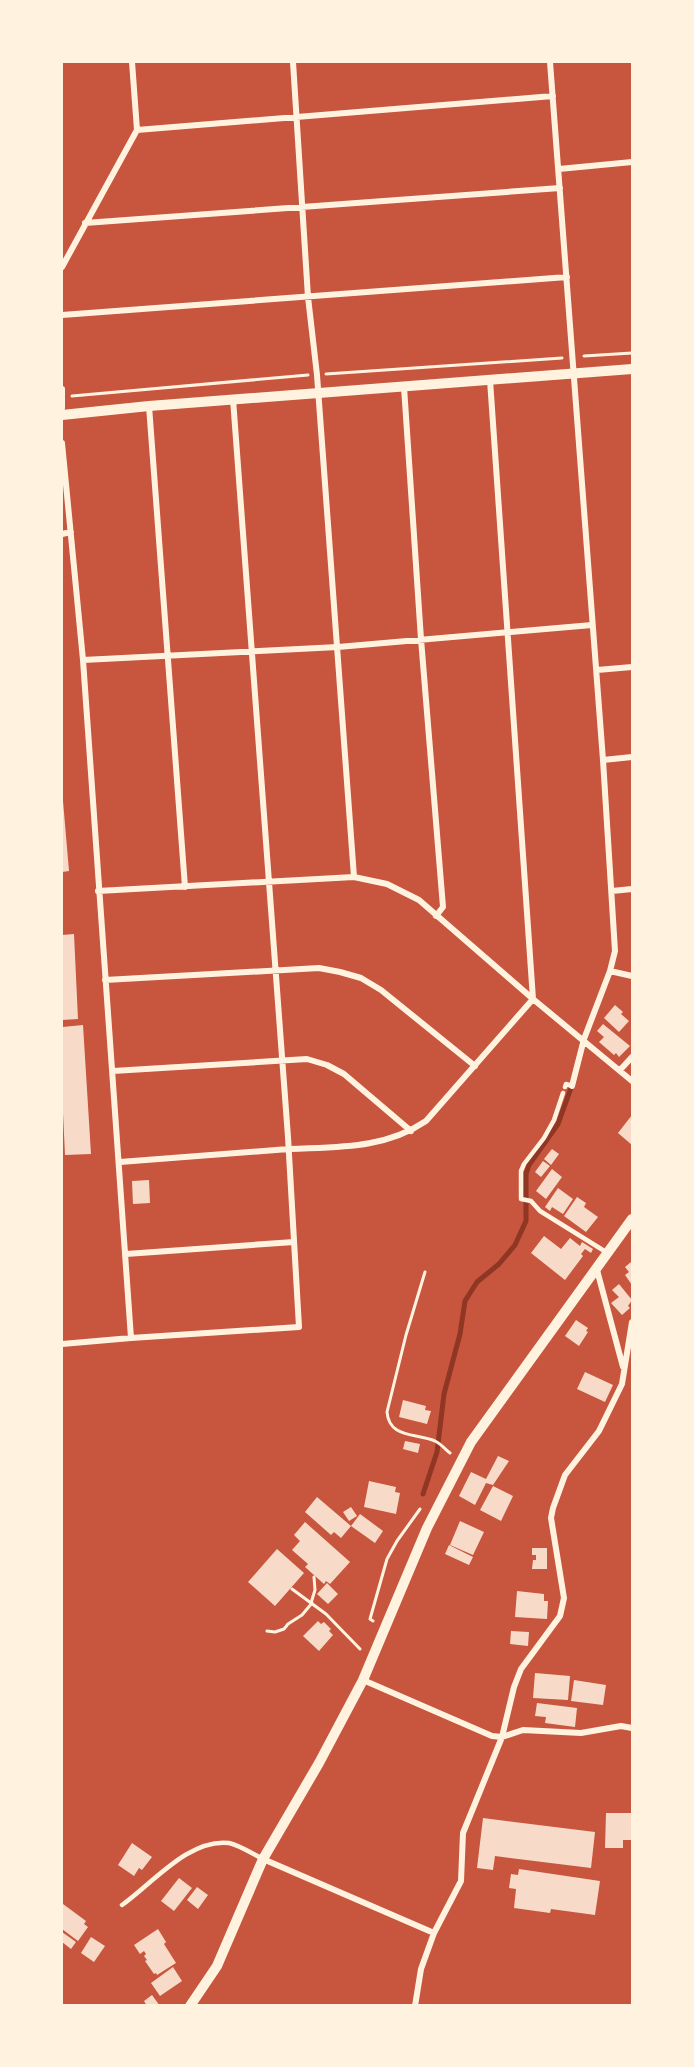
<svg xmlns="http://www.w3.org/2000/svg" width="694" height="2067" viewBox="0 0 694 2067" font-family="'Sofia Sans Condensed',sans-serif">
  <style>
    .lines { fill: none; stroke-linecap: round; stroke-linejoin: round }
    .stream { stroke: #8f3625; stroke-width: 5 }
    .building { fill: #f7dbc8 }
    .path { stroke: #fff3e0; stroke-width: 3 }
    .service { stroke: #fff3e0; stroke-width: 4.5 }
    .minor { stroke: #fff3e0; stroke-width: 6 }
    .tertiary { stroke: #fff3e0; stroke-width: 10 }
  </style>
  <rect width="100%" height="100%" fill="#c8553d"/>
  <g class="lines">
    <path class="stream" d="M423 1494 437 1452 444 1394 460 1334 465 1301 477 1282 499 1264 515 1245 526 1221V1174L529 1165 558 1124 571 1088"/>
  </g>
  <path class="building" d="M62 801H63L69 871 62 872Z
    M74 934 78 1019 62 1020V935Z
    M615 1005 623 1012 621 1014 629 1021 619 1032 604 1018Z
    M603 1024 630 1046 619 1057 616 1053 614 1055 599 1042 604 1037 597 1031Z
    M83 1025 91 1154 65 1155 62 1092V1027Z
    M632 1115V1145L618 1133Z
    M552 1149 559 1154 551 1165 544 1159Z
    M543 1161 550 1166 541 1177 535 1172Z
    M552 1169 562 1177 546 1199 536 1191Z
    M149 1180 150 1203 133 1204 132 1181Z
    M558 1188 573 1199 563 1214 552 1207 550 1211 545 1207Z
    M577 1197 586 1203 584 1207 598 1217 586 1232 564 1216Z
    M544 1236 561 1249 570 1238 580 1246 582 1242 593 1249 591 1253 585 1249 581 1254 583 1256 565 1280 531 1253Z
    M631 1262 632 1263V1285L625 1275 629 1272 625 1267Z
    M619 1284 632 1300 628 1306 630 1308 622 1315 611 1303 619 1297 612 1290Z
    M576 1320 588 1328 586 1331 588 1332 579 1346 565 1336Z
    M585 1372 613 1385 605 1402 577 1389Z
    M403 1400 426 1406 425 1410 431 1411 427 1424 399 1417Z
    M405 1441 420 1444 418 1453 403 1449Z
    M498 1456 509 1461 493 1485 486 1483 475 1505 459 1496 471 1472 486 1479Z
    M369 1481 396 1487 395 1492 400 1493 396 1514 364 1507Z
    M493 1486 513 1496 501 1521 480 1510Z
    M317 1497 351 1526 341 1538 334 1532 331 1535 305 1512Z
    M351 1507 357 1516 349 1521 343 1512Z
    M360 1514 383 1531 375 1543 351 1526Z
    M460 1521 484 1532 473 1555 450 1545Z
    M305 1522 350 1562 330 1584 326 1581 324 1584 305 1567 308 1564 292 1550 300 1541 294 1535Z
    M449 1545 473 1557 469 1565 445 1554Z
    M532 1548H547V1569H532L533 1560H536V1555H532Z
    M277 1549 304 1573 275 1606 248 1582Z
    M327 1583 338 1594 328 1604 317 1594Z
    M517 1591 544 1594V1601H548L547 1619 515 1617Z
    M318 1621 321 1624 324 1622 331 1629 329 1631 333 1635 319 1651 303 1636Z
    M511 1631 529 1632 528 1646 510 1644Z
    M535 1673 570 1676 568 1700 533 1698Z
    M574 1680 606 1685 603 1705 571 1701Z
    M537 1703 577 1708 575 1727 545 1723 546 1717 535 1716Z
    M606 1813H632V1840H623V1848H605Z
    M483 1818 595 1832 591 1868 495 1856 493 1870 477 1868Z
    M132 1843 152 1857 142 1870 139 1868 134 1876 118 1865Z
    M519 1869 600 1881 595 1915 551 1909 550 1913 514 1908 516 1889 509 1888 511 1874 518 1875Z
    M179 1878 192 1888 174 1911 161 1901Z
    M197 1887 208 1895 198 1909 187 1900Z
    M63 1904 86 1921 84 1924 88 1927 78 1941 62 1929Z
    M158 1929 166 1942 164 1944 176 1963 157 1975 156 1973 154 1974 145 1961 147 1960 144 1956 146 1954 144 1951 140 1954 134 1945Z
    M62 1932 76 1942 71 1949 62 1942Z
    M91 1937 105 1946 94 1962 81 1953Z
    M173 1967 182 1981 160 1996 151 1983Z
    M152 1995 160 2006H147L144 2001Z"/>
  <g class="lines">
    <path class="path" d="M584 356 632 353
      M326 374 562 358
      M72 396 308 375
      M425 1272 406 1335 387 1412C389 1438 415 1433 435 1441 441 1444 445 1449 450 1453
      M292 1589 326 1614 360 1649
      M311 1603 315 1590 314 1577
      M373 1621 370 1619 387 1559 397 1541 420 1509
      M267 1631 275 1632 284 1629 288 1624 302 1615 312 1603"/>
    <path class="service" d="M565 1087 566 1084 572 1086
      M563 1093 554 1120 544 1138 524 1164 521 1171V1199L531 1201 540 1211 606 1252
      M122 1905C152 1884 189 1838 229 1843 239 1845 253 1854 263 1859"/>
    <path class="minor" d="M293 62 308 297 317 375 354 877
      M550 62 603 760 615 951 610 971 584 1039 572 1086
      M137 130 553 96
      M559 169 632 162
      M85 223 560 188
      M62 267 137 130 132 62
      M62 315 567 277
      M404 387 421 639 443 907 436 916
      M62 389V408
      M149 406 185 887
      M62 443 83 660 131 1338 299 1327 288 1137 233 399
      M62 534 71 532
      M83 660 338 647 592 625
      M597 670 632 667
      M603 760 632 757
      M98 891 354 877 387 884 419 900 533 999 632 1081
      M612 891 632 889
      M610 971 632 976
      M105 980 319 968 340 972 361 978 381 990 475 1066
      M620 1070 632 1057
      M113 1071 307 1059 327 1065 344 1074 411 1131
      M120 1162C172 1158 224 1154 276 1150 328 1146 380 1152 426 1121L533 999 490 380
      M126 1254 294 1242
      M597 1270 623 1367
      M62 1344 131 1338
      M363 1680 492 1736 502 1737 523 1730 581 1733 621 1726 632 1728
      M263 1859 434 1933
      M415 2006 421 1969 434 1933 461 1881 463 1833 502 1737 514 1687 521 1669 560 1616 564 1598 551 1518 553 1508 565 1475 599 1431 622 1384 632 1322"/>
    <path class="tertiary" d="M62 415 149 406 632 369
      M190 2006 217 1966 263 1859 319 1763 363 1680 427 1528 471 1442 632 1219"/>
  </g>
  <rect width="694" height="2067" fill="none" stroke="#fff3e0" stroke-width="126"/>
</svg>
